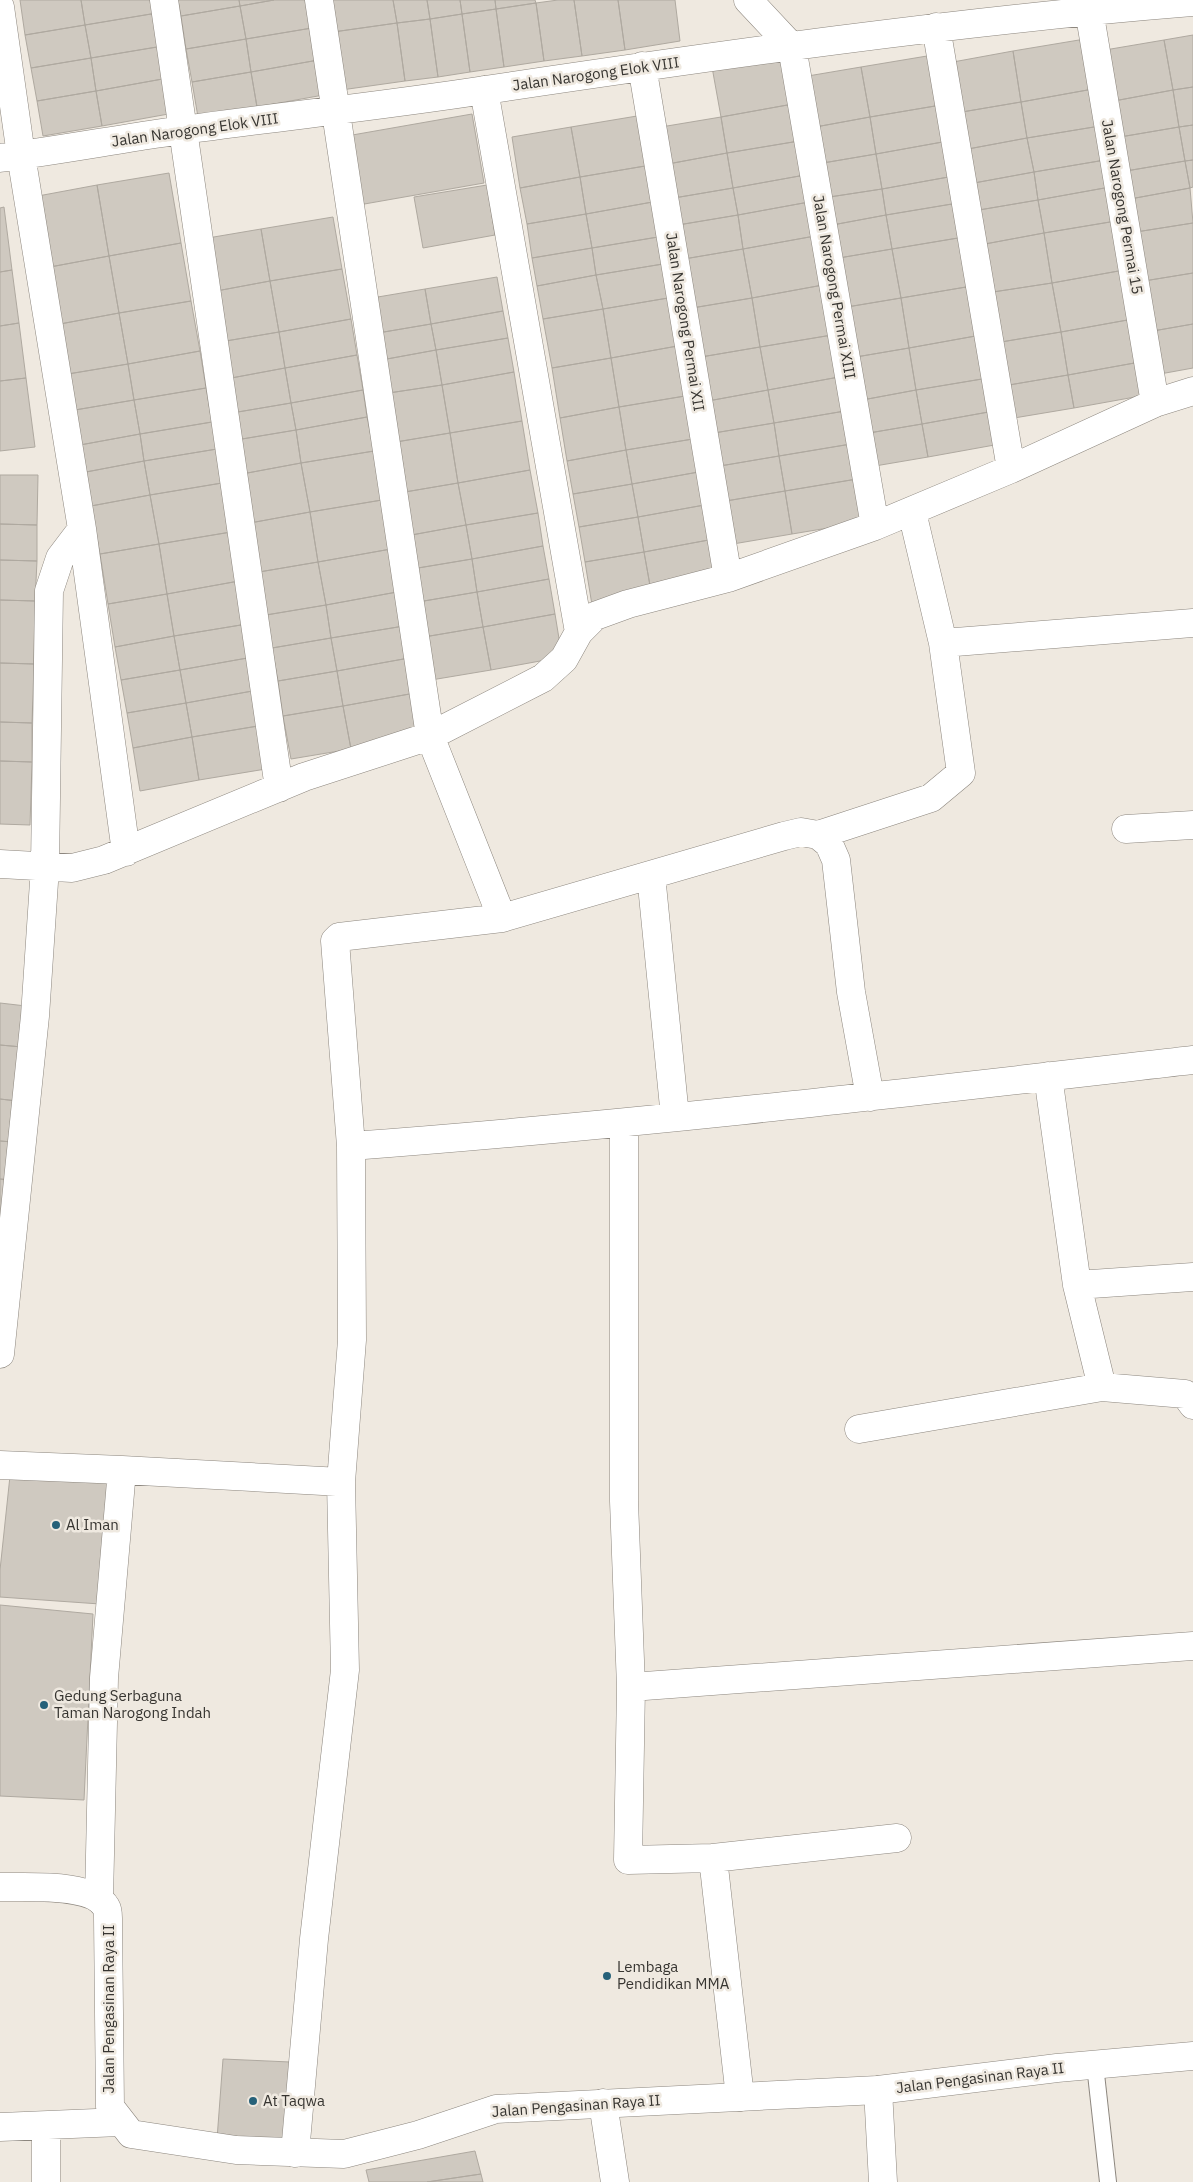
<svg xmlns="http://www.w3.org/2000/svg" width="1193" height="2182" viewBox="0 0 1193 2182" font-family="'IBM Plex Sans',sans-serif">
  <style>
    .building { fill: #cfc9c0; stroke: #afa9a0 }
    .lines { fill: none; stroke-linecap: round; stroke-linejoin: round }
    .service-casing { stroke: #8c867e; stroke-width: 18 }
    .minor-casing { stroke: #8c867e; stroke-width: 29 }
    .tertiary-casing { stroke: #8c867e; stroke-width: 29 }
    .service { stroke: #fff; stroke-width: 16 }
    .minor { stroke: #fff; stroke-width: 28 }
    .tertiary { stroke: #fff; stroke-width: 28 }
    .poi-dot { fill: #266179; stroke: #efe9e0; stroke-width: 2 }
    .labels { text-anchor: middle; stroke-width: 5; stroke-linejoin: round; paint-order: stroke }
    .street-label { font-size: 15px; fill: #373531; stroke: #efe9e0 }
    .poi-label { font-size: 15px; fill: #373531; stroke: #efe9e0; text-anchor: start }
  </style>
  <rect width="100%" height="100%" fill="#efe9e0"/>
  <path class="building" d="M20 0H81L85 25 25 35Z
    M81 0H155L157 13 85 25Z
    M178 0H239L240 6 181 16Z
    M239 0H274L240 6Z
    M274 0H313L318 27 246 39 240 6Z
    M321 0H393L397 23 326 33Z
    M393 0H427L430 19 397 23Z
    M427 0H460L462 14 430 19Z
    M460 0H495L496 9 462 14Z
    M495 0H535L536 3 496 9Z
    M558 0H574L582 56 544 61 536 3Z
    M574 0H618L625 50 582 56Z
    M618 0H675L680 41 625 50Z
    M536 3 544 61 504 67 496 9Z
    M240 6 246 39 186 49 181 16Z
    M496 9 504 67 470 72 462 14Z
    M157 13 163 46 91 58 85 25Z
    M462 14 470 72 438 77 430 19Z
    M430 19 438 77 405 81 397 23Z
    M397 23 405 81 334 91 326 33Z
    M85 25 91 58 31 68 25 35Z
    M318 27 324 59 251 72 246 39Z
    M1193 35V87L1173 90 1164 40Z
    M246 39 251 72 192 82 186 49Z
    M1085 39 1093 89 1021 102 1013 51Z
    M1164 40 1173 90 1114 101 1105 50Z
    M163 46 168 78 96 91 91 58Z
    M1013 51 1021 102 962 112 953 62Z
    M784 54 793 104 721 117 712 67Z
    M933 55 941 105 870 117 861 67Z
    M91 58 96 91 37 101 31 68Z
    M324 59 329 94 257 107 251 72Z
    M861 67 870 117 810 128 802 77Z
    M251 72 257 107 198 117 192 82Z
    M168 78 174 113 102 126 96 91Z
    M1193 87V125L1179 127 1173 90Z
    M1093 89 1100 126 1027 138 1021 102Z
    M1173 90 1179 127 1120 137 1114 101Z
    M96 91 102 126 43 136 37 101Z
    M1021 102 1027 138 968 149 962 112Z
    M793 104 799 141 727 153 721 117Z
    M941 105 948 141 876 154 870 117Z
    M472 114 484 183 353 206 341 137Z
    M643 115 651 165 580 177 571 127Z
    M721 117 727 153 668 164 661 127Z
    M870 117 876 154 817 164 810 128Z
    M1193 125V160L1185 161 1179 127Z
    M1100 126 1105 160 1034 172 1027 138Z
    M571 127 580 177 520 188 512 137Z
    M1179 127 1185 161 1126 171 1120 137Z
    M1027 138 1034 172 974 183 968 149Z
    M799 141 805 175 733 188 727 153Z
    M948 141 954 176 882 189 876 154Z
    M727 153 733 188 674 198 668 164Z
    M876 154 882 189 823 198 817 164Z
    M1105 160 1110 187 1038 200 1034 172Z
    M1193 160V187L1190 188 1185 161Z
    M1185 161 1190 188 1130 199 1126 171Z
    M651 165 658 201 586 214 580 177Z
    M1034 172 1038 200 979 210 974 183Z
    M169 173 181 243 109 256 97 185Z
    M805 175 809 202 738 215 733 188Z
    M954 176 958 203 886 215 882 189Z
    M580 177 586 214 527 224 520 188Z
    M97 185 109 256 50 267 38 196Z
    M487 185 495 235 423 248 414 197Z
    M1110 187 1116 221 1044 233 1038 200Z
    M733 188 738 215 678 225 674 198Z
    M1190 188 1193 223 1136 232 1130 199Z
    M882 189 886 215 827 226 823 198Z
    M1038 200 1044 233 985 244 979 210Z
    M658 201 664 236 592 248 586 214Z
    M809 202 815 236 743 249 738 215Z
    M958 203 964 237 892 249 886 215Z
    M4 207 12 270 0 272V208Z
    M586 214 592 248 532 258 527 224Z
    M738 215 743 249 684 259 678 225Z
    M886 215 892 249 833 259 827 226Z
    M333 217 342 269 270 281 261 229Z
    M1116 221 1124 270 1052 283 1044 233Z
    M1193 223V273L1144 281 1136 232Z
    M261 229 270 281 211 292 202 239Z
    M1044 233 1052 283 993 292 985 244Z
    M664 236 669 263 596 275 592 248Z
    M815 236 823 285 752 298 743 249Z
    M964 237 972 286 901 298 892 249Z
    M181 243 191 301 119 313 109 256Z
    M592 248 596 275 537 286 532 258Z
    M743 249 752 298 692 308 684 259Z
    M892 249 901 298 841 308 833 259Z
    M109 256 119 313 60 324 50 267Z
    M669 263 674 297 603 309 596 275Z
    M342 269 351 319 279 332 270 281Z
    M12 270 19 323 0 326V272Z
    M1124 270 1133 319 1061 332 1052 283Z
    M1193 273V324L1153 331 1144 281Z
    M596 275 603 309 543 319 537 286Z
    M497 277 503 311 431 324 425 289Z
    M270 281 279 332 220 342 211 292Z
    M1052 283 1061 332 1001 342 993 292Z
    M823 285 832 335 760 347 752 298Z
    M972 286 981 335 909 348 901 298Z
    M425 289 431 324 372 334 366 299Z
    M674 297 683 345 611 358 603 309Z
    M752 298 760 347 701 357 692 308Z
    M901 298 909 348 850 358 841 308Z
    M191 301 200 351 128 364 119 313Z
    M603 309 611 358 552 368 543 319Z
    M503 311 508 338 436 350 431 324Z
    M119 313 128 364 68 374 60 324Z
    M351 319 357 355 285 368 279 332Z
    M1133 319 1140 362 1068 375 1061 332Z
    M19 323 26 378 0 381V326Z
    M431 324 436 350 376 361 372 334Z
    M1193 324V368L1160 374 1153 331Z
    M279 332 285 368 226 379 220 342Z
    M1061 332 1068 375 1009 385 1001 342Z
    M832 335 839 377 768 390 760 347Z
    M981 335 988 378 916 390 909 348Z
    M508 338 514 372 442 385 436 350Z
    M683 345 691 395 619 407 611 358Z
    M760 347 768 390 708 401 701 357Z
    M909 348 916 390 857 401 850 358Z
    M436 350 442 385 382 394 376 361Z
    M200 351 206 388 134 400 128 364Z
    M357 355 363 390 291 403 285 368Z
    M611 358 619 407 560 418 552 368Z
    M1140 362 1146 395 1074 408 1068 375Z
    M128 364 134 400 75 410 68 374Z
    M285 368 291 403 232 413 226 379Z
    M514 372 522 421 450 433 442 385Z
    M1068 375 1074 408 1014 418 1009 385Z
    M839 377 845 411 774 423 768 390Z
    M26 378 35 447 0 451V381Z
    M988 378 994 411 922 424 916 390Z
    M442 385 450 433 390 443 382 394Z
    M206 388 212 422 140 434 134 400Z
    M363 390 367 417 296 430 291 403Z
    M768 390 774 423 714 433 708 401Z
    M916 390 922 424 863 434 857 401Z
    M691 395 699 438 626 450 619 407Z
    M134 400 140 434 80 445 75 410Z
    M291 403 296 430 236 440 232 413Z
    M619 407 626 450 567 461 560 418Z
    M845 411 851 444 779 456 774 423Z
    M994 411 1000 444 928 457 922 424Z
    M367 417 374 451 301 463 296 430Z
    M522 421 530 470 458 483 450 433Z
    M212 422 217 449 144 461 140 434Z
    M774 423 779 456 720 466 714 433Z
    M922 424 928 457 869 467 863 434Z
    M296 430 301 463 242 474 236 440Z
    M450 433 458 483 399 493 390 443Z
    M140 434 144 461 86 472 80 445Z
    M699 438 704 471 632 484 626 450Z
    M851 444 857 479 785 491 779 456Z
    M217 449 222 483 150 495 144 461Z
    M626 450 632 484 573 494 567 461Z
    M374 451 382 500 310 512 301 463Z
    M779 456 785 491 726 501 720 466Z
    M144 461 150 495 91 506 86 472Z
    M301 463 310 512 250 523 242 474Z
    M530 470 538 513 466 525 458 483Z
    M704 471 710 504 638 517 632 484Z
    M0 475H38L37 525 0 524Z
    M857 479 864 522 792 534 785 491Z
    M222 483 231 532 159 544 150 495Z
    M458 483 466 525 406 536 399 493Z
    M632 484 638 517 579 527 573 494Z
    M785 491 792 534 733 544 726 501Z
    M150 495 159 544 100 554 91 506Z
    M382 500 391 549 318 562 310 512Z
    M710 504 714 539 644 552 638 517Z
    M310 512 318 562 259 572 250 523Z
    M538 513 543 546 472 559 466 525Z
    M638 517 644 552 585 562 579 527Z
    M0 524 37 525V561L0 560Z
    M466 525 472 559 412 569 406 536Z
    M231 532 239 581 167 594 159 544Z
    M714 539 720 576 651 591 644 552Z
    M159 544 167 594 108 604 100 554Z
    M543 546 549 579 477 592 472 559Z
    M391 549 397 592 326 605 318 562Z
    M644 552 651 591 592 605 585 562Z
    M472 559 477 592 418 602 412 569Z
    M0 560 37 561 35 601 0 600Z
    M318 562 326 605 266 615 259 572Z
    M549 579 555 614 483 627 477 592Z
    M239 581 247 624 174 636 167 594Z
    M397 592 404 626 331 638 326 605Z
    M477 592 483 627 424 637 418 602Z
    M167 594 174 636 115 647 108 604Z
    M0 600 35 601 34 664 0 663Z
    M326 605 331 638 272 648 266 615Z
    M555 614 562 657 491 670 483 627Z
    M247 624 253 657 180 670 174 636Z
    M404 626 409 658 337 671 331 638Z
    M483 627 491 670 431 680 424 637Z
    M174 636 180 670 121 680 115 647Z
    M331 638 337 671 278 681 272 648Z
    M253 657 258 690 186 703 180 670Z
    M409 658 415 693 343 706 337 671Z
    M0 663 34 664 32 723 0 722Z
    M180 670 186 703 127 713 121 680Z
    M337 671 343 706 283 716 278 681Z
    M258 690 264 725 192 737 186 703Z
    M415 693 422 737 351 749 343 706Z
    M186 703 192 737 133 748 127 713Z
    M343 706 351 749 291 759 283 716Z
    M0 722 32 723V762L0 761Z
    M264 725 272 768 199 780 192 737Z
    M192 737 199 780 140 791 133 748Z
    M0 761 32 762 30 825 0 824Z
    M0 1003 26 1006 22 1047 0 1045Z
    M0 1045 22 1047 17 1101 0 1099Z
    M0 1099 17 1101 13 1142 0 1141Z
    M0 1141 13 1142 10 1180 0 1179Z
    M0 1179 10 1180 6 1215H0Z
    M10 1476 112 1480 100 1604 0 1597V1570Z
    M0 1605 93 1614 84 1800 0 1796Z
    M223 2059 290 2062 284 2142 217 2139Z
    M475 2151 481 2174 427 2182H369L366 2170Z
    M481 2174 483 2182H427Z"/>
  <g class="lines">
    <defs>
      <path id="service" d="M1095 2065 1108 2182"/>
      <path id="minor" d="M164 0 279 788
        M319 0 430 736 502 918 784 836 801 832 818 835 931 798 961 773 943 643 912 512
        M748 0 792 47 875 526
        M0 7 21 155 82 529 126 852
        M1089 10 1155 403
        M936 27 1011 469
        M642 66 728 578
        M484 90 579 632
        M0 158C52 151 103 142 155 134 265 118 375 107 485 90 720 55 956 21 1193 2
        M943 643 1193 623
        M1126 829 1193 825
        M818 835 829 844 836 860 851 992 870 1097
        M0 864 72 868 104 860 304 777 430 736 543 678 564 659 579 632 595 616 628 604 728 578 875 526 1011 469 1155 403 1193 391
        M651 875 675 1117
        M1048 1076 1077 1285 1102 1387
        M624 1123V1501L631 1687 628 1860 713 1858 740 2097
        M351 1146C633 1125 913 1092 1193 1060
        M1077 1285 1193 1277
        M0 1354 35 1016 45 867 49 591 60 558 82 529
        M859 1429 1102 1387 1185 1394 1193 1405
        M0 1465 122 1470 104 1678 99 1899
        M122 1470 341 1482
        M631 1687 1193 1646
        M713 1858 897 1838
        M878 2090 883 2182
        M603 2103 615 2182
        M0 2127 120 2122
        M46 2127V2182
        M295 2153 314 1939 345 1670 341 1482 352 1340 351 1146 335 941 339 937 502 918"/>
      <path id="tertiary" d="M0 1887C25 1888 92 1882 106 1907 108 1910 108 1915 108 1918L110 2107 131 2134 236 2150 344 2154 418 2135 496 2109 878 2090 1057 2068 1193 2056"/>
    </defs>
    <use href="#service" class="service-casing"/>
    <use href="#minor" class="minor-casing"/>
    <use href="#tertiary" class="tertiary-casing"/>
    <use href="#service" class="service"/>
    <use href="#minor" class="minor"/>
    <use href="#tertiary" class="tertiary"/>
  </g>
  <g class="poi-dot">
    <circle cx="56" cy="1525" r="5"/>
    <circle cx="44" cy="1705" r="5"/>
    <circle cx="607" cy="1976" r="5"/>
    <circle cx="253" cy="2101" r="5"/>
  </g>
  <g class="labels">
    <g class="street-label">
      <text transform="translate(596 74) rotate(-8)" y="5">Jalan Narogong Elok VIII</text>
      <text transform="translate(195 130) rotate(-8)" y="5">Jalan Narogong Elok VIII</text>
      <text transform="translate(1122 207) rotate(80)" y="5">Jalan Narogong Permai 15</text>
      <text transform="translate(834 287) rotate(80)" y="5">Jalan Narogong Permai XIII</text>
      <text transform="translate(685 322) rotate(81)" y="5">Jalan Narogong Permai XII</text>
      <text transform="translate(109 2009) rotate(-90)" y="5">Jalan Pengasinan Raya II</text>
      <text transform="translate(980 2078) rotate(-7)" y="5">Jalan Pengasinan Raya II</text>
      <text transform="translate(576 2106) rotate(-4)" y="5">Jalan Pengasinan Raya II</text>
    </g>
    <g class="poi-label">
      <text x="66" y="1530">Al Iman</text>
      <text x="54" y="1701">Gedung Serbaguna<tspan x="54" dy="17">Taman Narogong Indah</tspan></text>
      <text x="617" y="1972">Lembaga<tspan x="617" dy="17">Pendidikan MMA</tspan></text>
      <text x="263" y="2106">At Taqwa</text>
    </g>
  </g>
</svg>
